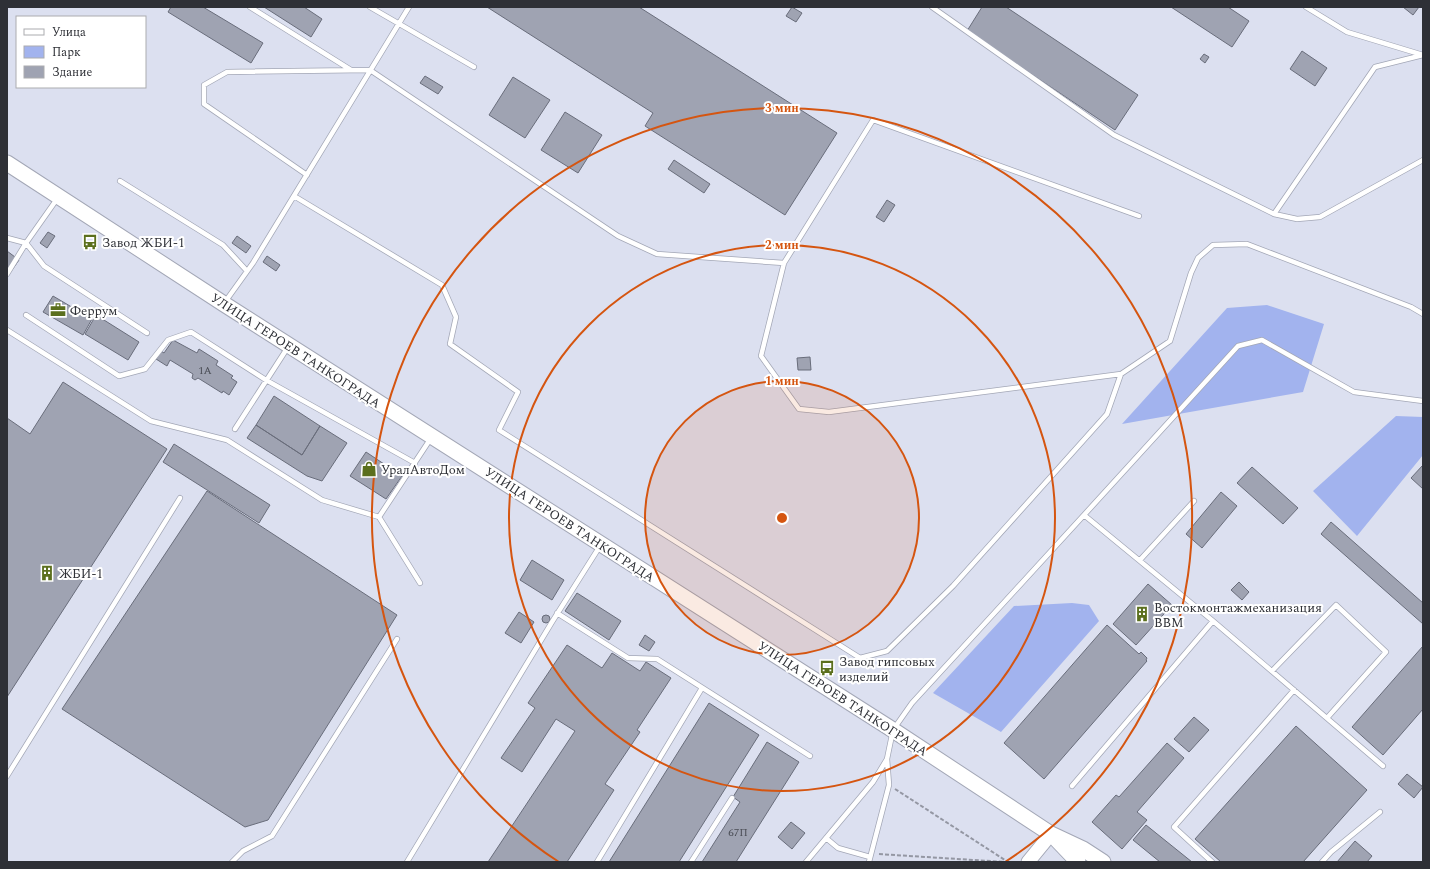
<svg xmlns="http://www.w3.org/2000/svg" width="1430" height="869" viewBox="0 0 1430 869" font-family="Spectral,serif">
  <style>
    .green { fill: #a2b3ee }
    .building { fill: #9fa3b2; stroke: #696d7b }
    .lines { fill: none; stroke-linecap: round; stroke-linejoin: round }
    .lane-casing { stroke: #a3a7b6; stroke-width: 6 }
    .secondary-casing { stroke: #a3a7b6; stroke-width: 15 }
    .primary-casing { stroke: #a3a7b6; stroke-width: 17 }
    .path { stroke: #9497a3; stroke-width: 2; stroke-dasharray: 4 2; stroke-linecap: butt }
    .lane { stroke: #fff; stroke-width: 4.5 }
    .secondary { stroke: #fff; stroke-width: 13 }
    .primary { stroke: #fff; stroke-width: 15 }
    .ring { fill: none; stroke: #d55510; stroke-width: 2 }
    .labels { text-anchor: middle; stroke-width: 4; stroke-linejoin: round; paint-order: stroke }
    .number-label { font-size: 11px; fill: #4a4d55 }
    .poi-label { font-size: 13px; fill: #2e3036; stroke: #fff; text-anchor: start }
    .street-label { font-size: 13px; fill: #2e3036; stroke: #fff }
    .centre { fill: #d55510; stroke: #fff; stroke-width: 2 }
    .ring-label { font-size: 12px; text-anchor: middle; font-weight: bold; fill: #d55510; stroke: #fff; stroke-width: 4; stroke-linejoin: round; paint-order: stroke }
  </style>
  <rect width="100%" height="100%" fill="#dce0f0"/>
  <path class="green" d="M1267 305 1324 324 1303 392 1122 424 1227 308Z
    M1396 416 1423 417V455L1357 536 1313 491Z
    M1072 603 1089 605 1099 621 1001 732 933 693 1014 606Z"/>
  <path class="building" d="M171 7H203L263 43 251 63 168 12Z
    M264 7H304L322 19 311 37Z
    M487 7H639L837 133 785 215 645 126 653 113Z
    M792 7 802 13 796 22 786 16Z
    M982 7H1006L1138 95 1115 130 967 31Z
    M1171 7H1228L1249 21 1232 47Z
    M1403 7H1419L1413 15Z
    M1302 51 1327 68 1315 86 1290 69Z
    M1204 54 1209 57 1205 63 1200 59Z
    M425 76 443 87 438 94 420 83Z
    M513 77 550 100 525 138 489 115Z
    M565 112 602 135 578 173 541 150Z
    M674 160 710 184 704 193 668 169Z
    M887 200 895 205 884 222 876 217Z
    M48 232 55 236 47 248 40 243Z
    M237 236 251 246 246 253 232 243Z
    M7 251 19 260 7 277Z
    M267 256 280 265 276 271 263 262Z
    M53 296 92 319 83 335 43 312Z
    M96 315 139 342 128 360 85 334Z
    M173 340 197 353 199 349 218 361 216 365 233 376 231 378 237 382 229 395 223 391 222 393 198 378 195 380 192 378 193 374 170 360 167 366 156 359 161 351 164 353Z
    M810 357 811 370H798L797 358Z
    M63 382 167 449 7 697V418L30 434Z
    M274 396 320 426 302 455 256 425Z
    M256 425 302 455 320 426 347 443 322 481 307 476 247 438Z
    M174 444 270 505 259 523 163 462Z
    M366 452 402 476 386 499 350 476Z
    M1423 465V489L1411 478Z
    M1252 467 1298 508 1283 524 1237 483Z
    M207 491 397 615 268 820 245 827 62 709Z
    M1221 492 1237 506 1202 548 1186 534Z
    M1331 522 1423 603V624L1321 534Z
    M532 560 564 580 552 600 520 580Z
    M1239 582 1249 592 1242 600 1231 590Z
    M1148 584 1172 605 1136 645 1113 624Z
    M577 593 621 621 609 640 565 611Z
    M519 612 534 622 521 643 505 633Z
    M542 619a4 4 0 1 1 8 0a4 4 0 1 1-8 0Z
    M1107 625 1139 654 1141 652 1147 658 1146 660 1147 661 1044 779 1004 743Z
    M645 635 655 642 649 651 639 645Z
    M567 645 602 668 612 653 640 671 646 662 671 678 637 730 640 732 605 784 614 790 567 862H488L575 731 556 719 522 772 501 758 535 708 528 703Z
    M1423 646V709L1383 755 1352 727Z
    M709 703 759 735 679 862H609Z
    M1194 717 1209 730 1189 752 1174 739Z
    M1296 726 1367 790 1303 862H1221L1195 839Z
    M767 742 799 762 736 862H702L740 802 733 797Z
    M1167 743 1184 758 1137 812 1147 820 1122 849 1092 822 1116 795 1119 797Z
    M1407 774 1423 787 1414 798 1398 784Z
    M791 822 805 833 792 849 778 837Z
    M1146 825 1192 862H1160L1133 840Z
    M1355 841 1372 856 1367 862H1337Z"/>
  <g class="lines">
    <defs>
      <path id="lane" d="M250 7 351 70
        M370 7 474 67
        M932 7 1114 135 1274 214 1297 219 1320 217 1423 160
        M1306 7 1347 32 1423 55
        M307 175 204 104V85L227 72 370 70 618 236 657 254 784 263
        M120 181 223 245 247 271
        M294 196 442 285 456 317 450 344 518 392 499 430 860 658 887 651 953 586 1107 414 1121 374 1170 341 1191 273 1198 258 1213 245 1247 244 1411 307 1423 314
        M1274 214 1375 67 1423 55
        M7 238 26 243 44 266 147 333
        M7 274 26 243 57 199
        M225 302 253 263 409 7
        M26 315 119 376 145 369 168 340 191 332 266 380 415 463
        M7 330 151 421 227 440 322 500 379 517 420 583
        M1121 374 829 412 799 409 761 356 784 263 873 120 1139 216
        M235 429 288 347
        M1084 515 1238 346 1262 340 1354 392 1423 401
        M379 517 431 438
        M1140 560 1194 501
        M557 613 628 658 657 659 810 756
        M1272 671 1336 605 1386 652 1327 718
        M7 776 180 498
        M1072 786 1213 621
        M826 838 838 848 870 857
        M232 862 243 851 272 836 397 639
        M407 862 552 622 600 546
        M597 862 702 688
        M691 862 732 798
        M806 862 873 782 887 759
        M869 862 889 785 887 759 893 730 912 703 1084 515 1213 621 1383 766
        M1212 862 1174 827 1294 690
        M1322 862 1331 852 1380 812"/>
      <path id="secondary" d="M1028 862 1051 834"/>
      <path id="primary" d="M7 163 224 304 893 730 1051 834 1083 849 1103 862
        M1057 840 1078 862"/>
    </defs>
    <use href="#lane" class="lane-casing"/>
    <use href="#secondary" class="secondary-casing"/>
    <use href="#primary" class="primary-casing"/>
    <path class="path" d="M895 789 1008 862
      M879 854 1006 862"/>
    <use href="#lane" class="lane"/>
    <use href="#secondary" class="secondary"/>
    <use href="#primary" class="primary"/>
  </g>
  <circle cx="782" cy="518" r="137" fill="#d55510" fill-opacity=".12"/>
  <g class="ring">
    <circle cx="782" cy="518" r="137"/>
    <circle cx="782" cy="518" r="273"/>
    <path d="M559 862A410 410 0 1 1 1005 862"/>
  </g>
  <defs>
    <symbol id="bus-bare" viewBox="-9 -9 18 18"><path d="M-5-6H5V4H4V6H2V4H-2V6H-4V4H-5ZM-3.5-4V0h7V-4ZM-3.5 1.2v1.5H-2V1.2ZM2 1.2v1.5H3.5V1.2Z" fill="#5b6f1d" stroke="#fff" stroke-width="2.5" paint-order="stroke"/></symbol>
    <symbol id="office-bare" viewBox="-9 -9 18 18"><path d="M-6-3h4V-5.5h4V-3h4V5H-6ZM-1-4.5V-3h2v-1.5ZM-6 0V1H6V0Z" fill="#5b6f1d" stroke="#fff" stroke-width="2.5" paint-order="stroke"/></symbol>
    <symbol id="shop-bare" viewBox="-9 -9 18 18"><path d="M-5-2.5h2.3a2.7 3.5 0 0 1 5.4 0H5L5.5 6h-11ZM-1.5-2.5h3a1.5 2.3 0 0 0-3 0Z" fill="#5b6f1d" stroke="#fff" stroke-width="2.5" paint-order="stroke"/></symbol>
    <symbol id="building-bare" viewBox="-9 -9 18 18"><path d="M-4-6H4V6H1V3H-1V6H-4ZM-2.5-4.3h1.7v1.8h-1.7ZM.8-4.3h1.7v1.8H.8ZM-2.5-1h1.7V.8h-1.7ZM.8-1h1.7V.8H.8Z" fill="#5b6f1d" stroke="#fff" stroke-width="2.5" paint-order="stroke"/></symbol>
  </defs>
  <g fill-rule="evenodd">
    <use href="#bus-bare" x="79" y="231" width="22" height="22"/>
    <use href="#office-bare" x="47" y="299" width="22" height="22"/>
    <use href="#shop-bare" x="358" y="458" width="22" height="22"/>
    <use href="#building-bare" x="36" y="562" width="22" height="22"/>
    <use href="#building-bare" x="1131" y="603" width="22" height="22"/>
    <use href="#bus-bare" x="816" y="657" width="22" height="22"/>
  </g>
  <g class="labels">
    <g class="number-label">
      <text x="205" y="374">1А</text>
      <text x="738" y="836">67П</text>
    </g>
    <g class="poi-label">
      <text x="102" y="247">Завод ЖБИ-1</text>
      <text x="70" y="315">Феррум</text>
      <text x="381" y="474">УралАвтоДом</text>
      <text x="59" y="578">ЖБИ-1</text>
      <text x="1154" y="612">Востокмонтажмеханизация<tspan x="1154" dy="15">ВВМ</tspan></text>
      <text x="839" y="666">Завод гипсовых<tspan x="839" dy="15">изделий</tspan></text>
    </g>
    <g class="street-label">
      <text transform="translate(296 350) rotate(33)" y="5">УЛИЦА ГЕРОЕВ ТАНКОГРАДА</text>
      <text transform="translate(570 524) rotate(33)" y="5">УЛИЦА ГЕРОЕВ ТАНКОГРАДА</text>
      <text transform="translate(843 698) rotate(33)" y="5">УЛИЦА ГЕРОЕВ ТАНКОГРАДА</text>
    </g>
  </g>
  <circle cx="782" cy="518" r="6" class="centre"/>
  <g class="ring-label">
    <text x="782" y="112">3 мин</text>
    <text x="782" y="249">2 мин</text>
    <text x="782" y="385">1 мин</text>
  </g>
  <rect width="1430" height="869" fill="none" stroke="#2e3036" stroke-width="16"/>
  <rect x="16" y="16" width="130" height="72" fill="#ffffff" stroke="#abacaf"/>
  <rect x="24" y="29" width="20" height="6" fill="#ffffff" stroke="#abacaf"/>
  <text x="52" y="36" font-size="12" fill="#2e3036">Улица</text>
  <rect x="24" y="46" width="20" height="12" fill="#a2b3ee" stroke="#abacaf"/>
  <text x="52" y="56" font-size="12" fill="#2e3036">Парк</text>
  <rect x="24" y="66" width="20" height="12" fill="#9fa3b2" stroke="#abacaf"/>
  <text x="52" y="76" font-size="12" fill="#2e3036">Здание</text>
</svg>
